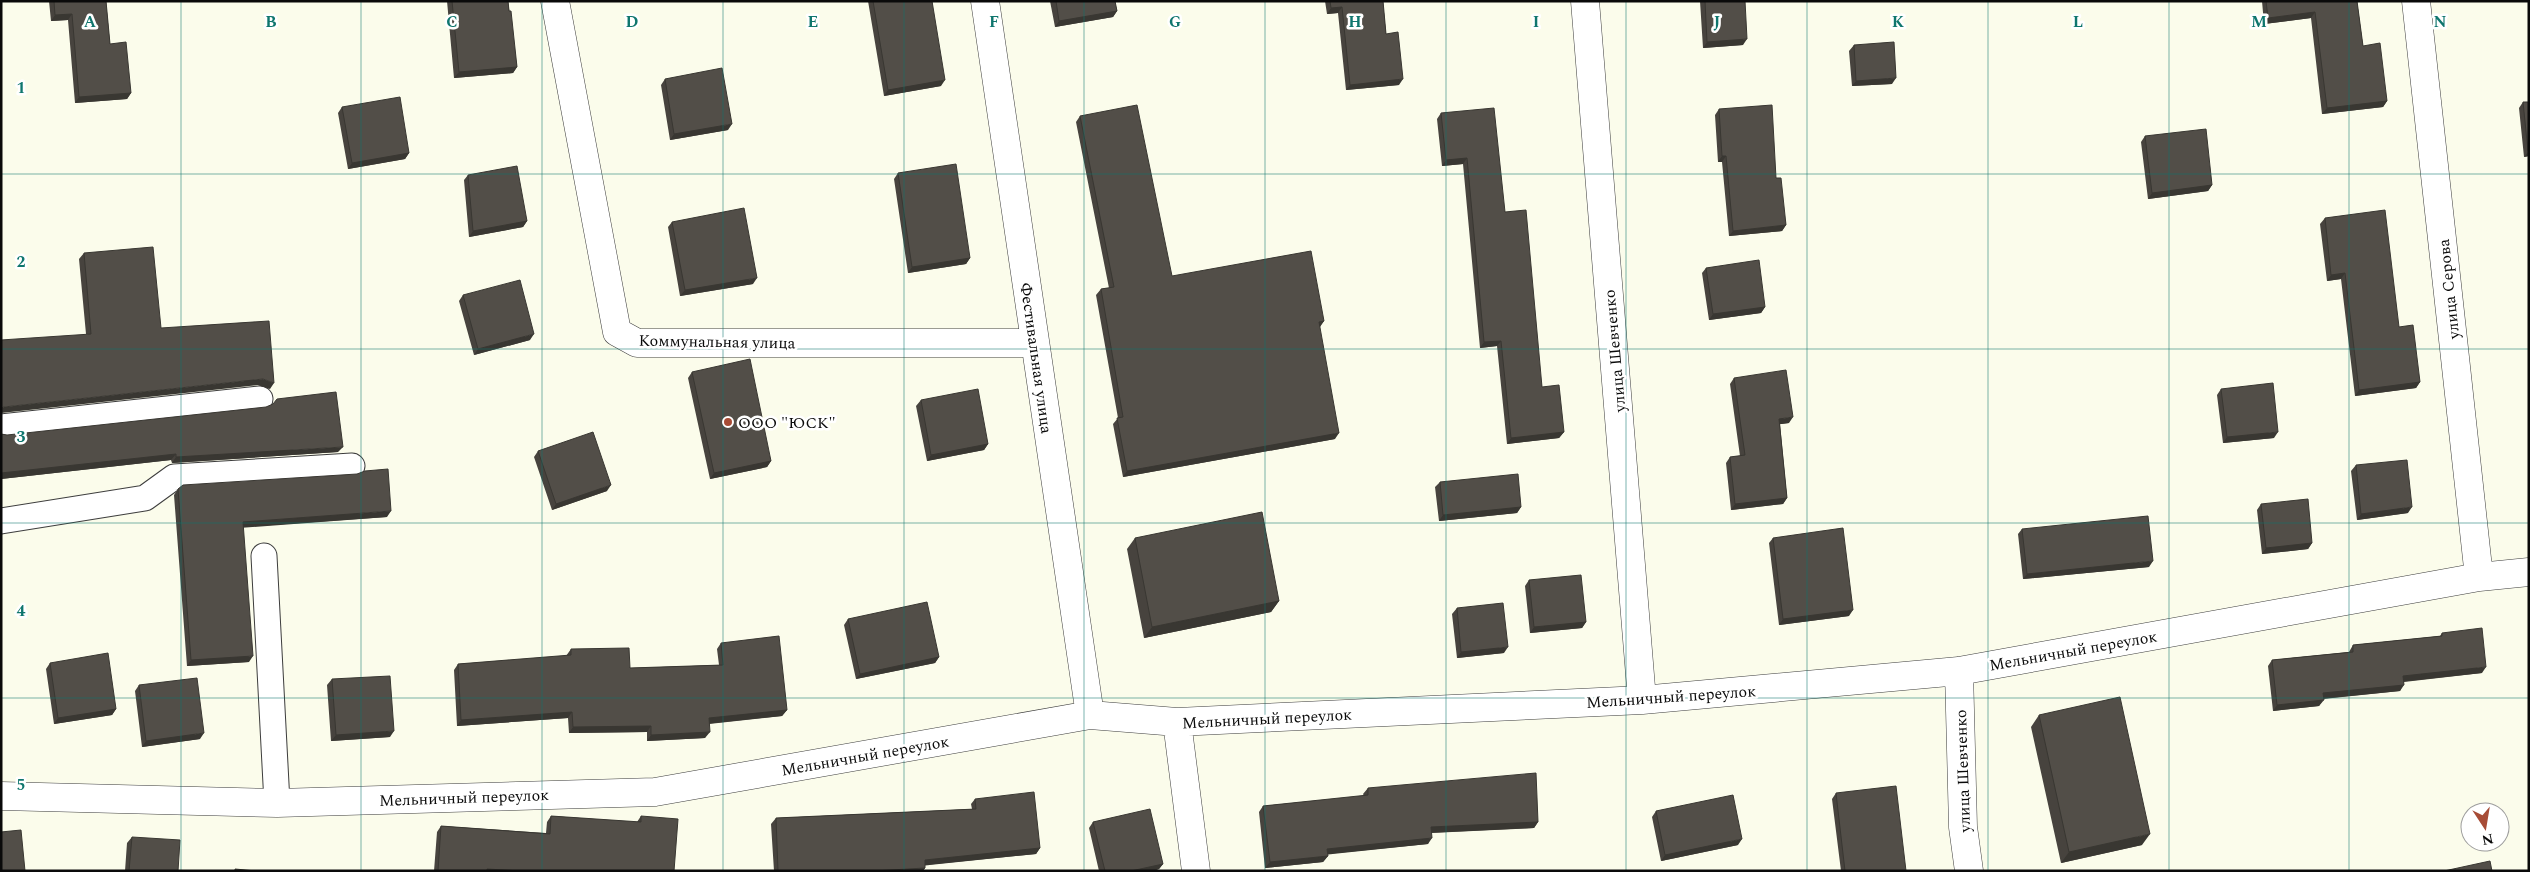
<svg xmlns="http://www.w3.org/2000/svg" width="2530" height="872" viewBox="0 0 2530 872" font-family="Spectral,serif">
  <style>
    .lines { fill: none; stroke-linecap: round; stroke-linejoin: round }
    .lane-casing { stroke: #3d3d3d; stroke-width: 27 }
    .street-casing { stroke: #3d3d3d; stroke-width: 29 }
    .lane { stroke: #fff; stroke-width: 25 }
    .street { stroke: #fff; stroke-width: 28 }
    .wall { fill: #47433e }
    .shaded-wall { fill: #393732 }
    .building { fill: #524e48; stroke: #393732 }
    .grid { fill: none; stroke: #0f766e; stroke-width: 1; stroke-opacity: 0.55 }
    .poi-dot { fill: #a74c36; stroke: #fff; stroke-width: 2 }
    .labels { text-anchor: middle; stroke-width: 5; stroke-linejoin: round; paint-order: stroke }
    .street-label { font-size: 16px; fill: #0a0a0a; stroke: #fff }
    .poi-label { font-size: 16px; fill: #0a0a0a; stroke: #fff; text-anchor: start }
    .grid-label { font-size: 16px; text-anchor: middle; font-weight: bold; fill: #0f766e; stroke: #fff; stroke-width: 5; stroke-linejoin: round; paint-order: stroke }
  </style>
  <rect width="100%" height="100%" fill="#fbfceb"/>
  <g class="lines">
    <defs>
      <path id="lane" d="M1 427 260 399
        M1 521 145 498 174 477 352 466
        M264 556 277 803"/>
      <path id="street" d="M555 1 617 332 637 343H1035
        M985 1 1090 715
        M1585 1 1642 700
        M2416 1 2479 577
        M1959 671 1963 827 1969 871
        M1177 722 1196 871
        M1 796 277 803 655 792 1090 715 1177 722 1642 700 1959 671 2479 577 2529 572"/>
    </defs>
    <use href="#lane" class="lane-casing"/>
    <use href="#street" class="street-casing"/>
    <use href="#lane" class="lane"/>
    <use href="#street" class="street"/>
  </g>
  <path class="wall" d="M49 1H106L110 44 131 93 127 99 75 103 68 20 51 21Z
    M447 1H508L517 67 513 73 454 78Z
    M868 1H932L941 86 884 96Z
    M1050 1H1115L1117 11 1113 17 1055 27Z
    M1325 1H1383L1386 34 1399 85 1346 90 1338 13 1327 14Z
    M1700 1H1745L1743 45 1703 48Z
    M2262 1H2357L2363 46 2387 101 2383 107 2322 114 2311 18 2264 24Z
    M1854 45 1892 84 1852 86 1849 51Z
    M665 79 728 130 670 140 661 85Z
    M2523 102H2529V156L2524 157 2519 108Z
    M342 107 409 153 405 159 348 169 338 113Z
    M1719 109 1776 178 1786 225 1782 231 1729 236 1722 162H1718L1715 115Z
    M1441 113 1505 212 1542 387 1564 432 1559 438 1507 444 1497 346 1480 348 1463 164 1442 166 1437 119Z
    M1080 116 1172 276 1324 321 1319 327 1335 439 1123 477 1113 424 1118 418 1096 295 1101 289 1109 288 1076 122Z
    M2145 136 2212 185 2208 191 2148 199 2141 142Z
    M898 173 970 258 966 264 908 273 894 179Z
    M468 175 527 221 523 227 469 237 464 180Z
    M2325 218 2399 327 2420 382 2416 388 2355 396 2341 279 2327 281 2320 224Z
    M672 222 753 284 680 296 668 227Z
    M84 253 161 328 270 389 258 385 86 334 79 259Z
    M1706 268 1765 307 1761 313 1709 320 1702 273Z
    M463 295 530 340 474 355 459 301Z
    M692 372 771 461 767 467 710 479 688 378Z
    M1734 378 1789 423 1780 424 1787 498 1783 504 1731 510 1726 463 1730 457 1740 456 1730 384Z
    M2221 389 2274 438 2223 443 2217 395Z
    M921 400 988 444 984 450 927 461 916 406Z
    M1 434 7 435 338 452 172 463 171 460 1 479Z
    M538 451 607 491 552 510 534 457Z
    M2356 465 2408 513 2357 520 2351 471Z
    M1440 482 1521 507 1517 513 1439 521 1435 487Z
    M178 489 387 517 243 527 249 662 187 666 174 495Z
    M2261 504 2312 543 2308 549 2262 554 2257 510Z
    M2022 529 2149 567 2023 579 2018 534Z
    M1135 538 1279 601 1271 612 1144 638 1127 549Z
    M1773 538 1849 616 1779 625 1769 543Z
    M1529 580 1586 622 1582 628 1530 633 1525 586Z
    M1457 608 1504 653 1457 658 1452 614Z
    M848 619 939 657 935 663 856 679 844 625Z
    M2442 633 2482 673 2404 682 2400 691 2323 699 2319 706 2273 711 2268 666 2272 660 2349 652 2353 645 2440 636Z
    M721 643 787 710 782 716 709 724 705 738 647 741V732L569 733 568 718 457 726 454 670 458 664 566 656 571 649 630 668 719 665 717 649Z
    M50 663 116 709 112 715 54 724 46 669Z
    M332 679 390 737 331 741 327 685Z
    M139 685 200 739 142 747 135 691Z
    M2039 715 2142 845 2061 863 2031 727Z
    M1368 788 1538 822 1534 828 1431 833 1428 844 1327 854 1328 856 1323 862 1265 868 1259 812 1263 806 1364 796 1363 794Z
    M1836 793 1906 871H1841L1832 799Z
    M975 799 1040 848 1036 854 925 865V868L923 871H774L771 824 776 818 972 809 971 804Z
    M1656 811 1738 845 1661 861 1652 817Z
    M551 816 637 822 641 816 674 871H434L437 832 441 826 546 833 547 822Z
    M1093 822 1163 864 1159 869 1153 871H1099L1089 828Z
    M132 837 178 871H125L127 843Z"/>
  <path class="shaded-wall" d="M1342 7 1338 13 1327 14 1331 8Z
    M1117 11 1113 17 1055 27 1059 21Z
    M2315 12 2311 18 2264 24 2268 18Z
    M72 14 68 20 51 21 55 15Z
    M1747 39 1743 45 1703 48 1707 42Z
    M517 67 513 73 454 78 459 72Z
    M1896 78 1892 84 1852 86 1856 81Z
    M1403 79 1399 85 1346 90 1350 85Z
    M945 80 941 86 884 96 888 90Z
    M131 93 127 99 75 103 79 97Z
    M2387 101 2383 107 2322 114 2327 108Z
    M732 124 728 130 670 140 674 134Z
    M2529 151V156L2524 157Z
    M409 153 405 159 348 169 352 163Z
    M1722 156H1726L1722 162H1718Z
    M1467 158 1463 164 1442 166 1446 160Z
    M2212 185 2208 191 2148 199 2152 193Z
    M527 221 523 227 469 237 473 231Z
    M1786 225 1782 231 1729 236 1733 231Z
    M970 258 966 264 908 273 912 267Z
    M2345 273 2341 279 2327 281 2331 275Z
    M757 278 753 284 680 296 685 290Z
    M1765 307 1761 313 1709 320 1713 314Z
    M1324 321 1320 327 1314 328 1319 322Z
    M534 334 530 340 474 355 478 349Z
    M1501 341 1497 346 1480 348 1484 342Z
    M263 379 274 383 270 389 258 385 1 413V408L4 407Z
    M2420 382 2416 388 2355 396 2359 390Z
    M1793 417 1789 423 1775 425 1779 419Z
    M1564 432 1559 438 1507 444 1511 438Z
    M2278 432 2274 438 2223 443 2227 437Z
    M1339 433 1335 439 1123 477 1127 471Z
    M988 444 984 450 927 461 931 455Z
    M343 447 338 452 172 463 176 457Z
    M176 454 171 460 1 479V473Z
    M771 461 767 467 710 479 714 473Z
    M611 485 607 491 552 510 556 504Z
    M1787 498 1783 504 1731 510 1735 504Z
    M1521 507 1517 513 1439 521 1443 515Z
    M2412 507 2408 513 2357 520 2361 514Z
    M391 511 387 517 239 528 243 522Z
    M2312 543 2308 549 2262 554 2266 548Z
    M2153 561 2149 567 2023 579 2027 574Z
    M1279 601 1271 612 1144 638 1152 627Z
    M1853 610 1849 616 1779 625 1783 619Z
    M1586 622 1582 628 1530 633 1534 627Z
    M1508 647 1504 653 1457 658 1461 652Z
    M253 656 249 662 187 666 191 660Z
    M939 657 935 663 856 679 860 674Z
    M2486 667 2482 673 2399 682 2403 676Z
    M2404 685 2400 691 2319 699 2323 693Z
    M2324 700 2319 706 2273 711 2277 705Z
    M116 709 112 715 54 724 58 718Z
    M787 710 782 716 705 724 709 718Z
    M572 712 568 718 457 726 461 720Z
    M651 726 647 732 569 733 573 727Z
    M394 731 390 737 331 741 336 735Z
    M710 732 705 738 647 741 651 735Z
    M204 733 200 739 142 747 146 741Z
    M1538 822 1534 828 1426 833 1431 827Z
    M2150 834 2142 845 2061 863 2069 852Z
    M1432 838 1428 844 1323 855 1327 849Z
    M1742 839 1738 845 1661 861 1665 855Z
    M1040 848 1036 854 920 866 925 860Z
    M1328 856 1323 862 1265 868 1270 862Z
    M1163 864 1159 869 1153 871H1131Z
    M925 868 923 871H874Z
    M487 869 521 871H485Z"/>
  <path class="building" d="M54 1H106L110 44 126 42 131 93 79 97 72 14 55 15Z
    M452 1H508L509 11H511L517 67 459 72Z
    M873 1H932L945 80 888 90Z
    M1056 1H1115L1117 11 1059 21Z
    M1330 1H1383L1386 34 1398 32 1403 79 1350 85 1342 7 1331 8Z
    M1705 1H1745L1747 39 1707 42Z
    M2266 1H2357L2363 46 2380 43 2387 101 2327 108 2315 12 2268 18Z
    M1894 42 1896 78 1856 81 1854 45Z
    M722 68 732 124 674 134 665 79Z
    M400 97 409 153 352 163 342 107Z
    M2523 102H2529L2528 151Z
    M1137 105 1172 276 1311 251 1324 321 1319 322 1339 433 1127 471 1117 418 1123 417 1101 289 1114 287 1080 116Z
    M1772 105 1776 178H1781L1786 225 1733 231 1726 156H1722L1719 109Z
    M1494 108 1505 212 1526 210 1542 387 1559 385 1564 432 1511 438 1501 341 1484 342 1467 158 1446 160 1441 113Z
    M2206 129 2212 185 2152 193 2145 136Z
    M956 164 970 258 912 267 898 173Z
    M517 166 527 221 473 231 468 175Z
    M744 208 757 278 685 290 672 222Z
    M2385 210 2399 327 2413 325 2420 382 2359 390 2345 273 2331 275 2325 218Z
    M153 247 161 328 269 321 274 383 263 379 4 407 1 408V340L91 334 84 253Z
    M1759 260 1765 307 1713 314 1706 268Z
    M520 280 534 334 478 349 463 295Z
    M750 359 771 461 714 473 692 372Z
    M1786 370 1793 417 1779 419 1787 498 1735 504 1730 457 1745 455 1734 378Z
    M2273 383 2278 432 2227 437 2221 389Z
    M978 389 988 444 931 455 921 400Z
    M336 392 343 447 176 457V454L1 473V434L7 435 266 407 273 404 277 399Z
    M593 432 611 485 556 504 538 451Z
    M2407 460 2412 507 2361 514 2356 465Z
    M388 469 391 511 243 522 253 656 191 660 178 489 183 485 357 474 365 471Z
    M1518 474 1521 507 1443 515 1440 482Z
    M2308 499 2312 543 2266 548 2261 504Z
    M1262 512 1279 601 1152 627 1135 538Z
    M2148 516 2153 561 2027 574 2022 529Z
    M1843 528 1853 610 1783 619 1773 538Z
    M1581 575 1586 622 1534 627 1529 580Z
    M927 602 939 657 860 674 848 619Z
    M1503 603 1508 647 1461 652 1457 608Z
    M2482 628 2486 667 2403 676 2404 685 2323 693 2324 700 2277 705 2272 660 2353 652V645L2442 636V633Z
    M779 636 787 710 709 718 710 732 651 735V726L573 727 572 712 461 720 458 664 571 655V649L629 648 630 668 723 665 721 643Z
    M108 653 116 709 58 718 50 663Z
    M390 676 394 731 336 735 332 679Z
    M197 678 204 733 146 741 139 685Z
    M2120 697 2150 834 2069 852 2039 715Z
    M1536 773 1538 822 1431 827 1432 838 1327 849 1328 856 1270 862 1263 806 1368 795V788Z
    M1896 786 1906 871H1845L1836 793Z
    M1034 792 1040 848 925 860V868L874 871H778L776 818 976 809 975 799Z
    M1733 795 1742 839 1665 855 1656 811Z
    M1150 809 1163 864 1131 871H1105L1093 822Z
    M551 816 641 822V816L678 819 674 871H521L487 869V871H438L441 826 550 834Z
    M21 830 25 871H1V832Z
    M132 837 180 840 178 871H129Z
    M2490 861 2492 871H2444Z
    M235 869 256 871H235Z"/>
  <path class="grid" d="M181 1V871M361 1V871M542 1V871M723 1V871M904 1V871M1084 1V871M1265 1V871M1446 1V871M1626 1V871M1807 1V871M1988 1V871M2169 1V871M2349 1V871M1 174H2529M1 349H2529M1 523H2529M1 698H2529"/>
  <circle class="poi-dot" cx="728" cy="422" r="5"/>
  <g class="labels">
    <g class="street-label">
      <text transform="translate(2448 289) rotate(-96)" y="6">улица Серова</text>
      <text transform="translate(717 341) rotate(1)" y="6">Коммунальная улица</text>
      <text transform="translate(1614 351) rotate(-95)" y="6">улица Шевченко</text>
      <text transform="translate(1037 358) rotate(82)" y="6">Фестивальная улица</text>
      <text transform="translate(2073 650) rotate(-10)" y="6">Мельничный переулок</text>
      <text transform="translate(1671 696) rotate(-4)" y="6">Мельничный переулок</text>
      <text transform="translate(1267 718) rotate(-3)" y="6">Мельничный переулок</text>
      <text transform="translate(865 755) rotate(-10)" y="6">Мельничный переулок</text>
      <text transform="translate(1962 771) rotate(-92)" y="6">улица Шевченко</text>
      <text transform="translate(464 797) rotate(-2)" y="6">Мельничный переулок</text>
    </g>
    <g class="poi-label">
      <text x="738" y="428">ООО "ЮСК"</text>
    </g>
  </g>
  <g class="grid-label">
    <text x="90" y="27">A</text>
    <text x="271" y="27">B</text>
    <text x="452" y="27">C</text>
    <text x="632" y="27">D</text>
    <text x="813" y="27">E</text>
    <text x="994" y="27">F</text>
    <text x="1175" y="27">G</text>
    <text x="1355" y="27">H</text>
    <text x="1536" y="27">I</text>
    <text x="1717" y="27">J</text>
    <text x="1898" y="27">K</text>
    <text x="2078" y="27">L</text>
    <text x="2259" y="27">M</text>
    <text x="2440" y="27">N</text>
    <text x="21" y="93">1</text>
    <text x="21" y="267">2</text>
    <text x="21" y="442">3</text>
    <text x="21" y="616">4</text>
    <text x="21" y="790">5</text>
  </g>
  <rect width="2530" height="872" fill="none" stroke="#0a0a0a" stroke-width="5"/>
  <g transform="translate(2485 827) rotate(168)"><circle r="24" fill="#ffffff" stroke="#9d9d9d"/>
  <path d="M0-4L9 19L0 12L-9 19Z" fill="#a74c36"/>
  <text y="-8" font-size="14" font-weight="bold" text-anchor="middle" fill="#0a0a0a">N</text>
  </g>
</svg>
